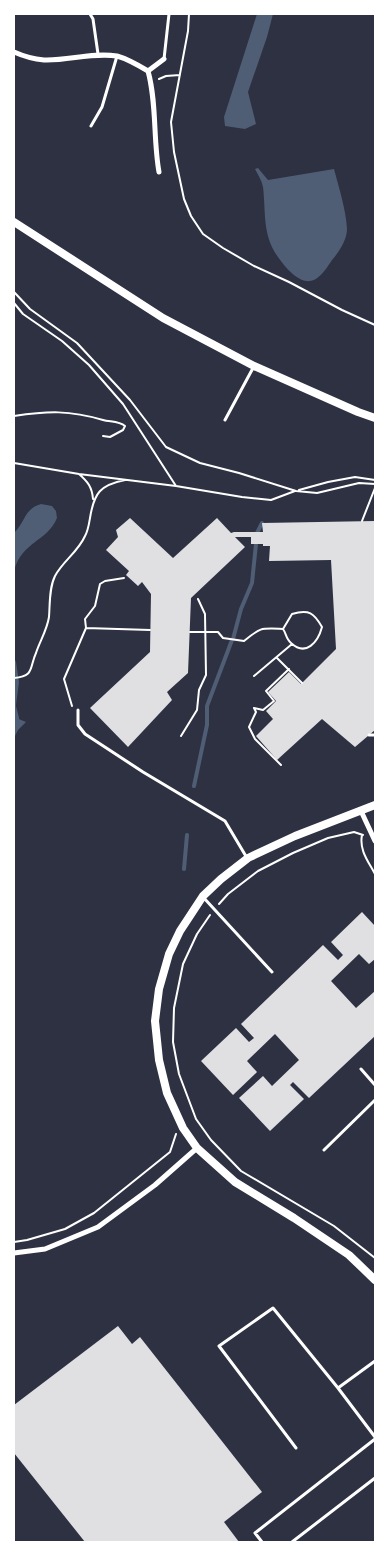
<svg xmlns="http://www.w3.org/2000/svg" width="389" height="1556" viewBox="0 0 389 1556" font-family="Karla,sans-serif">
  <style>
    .water { fill: #4f5d75 }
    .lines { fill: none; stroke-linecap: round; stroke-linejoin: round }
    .stream { stroke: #4f5d75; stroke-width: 4 }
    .building { fill: #e0e0e3 }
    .path { stroke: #fff; stroke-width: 2 }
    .service { stroke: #fff; stroke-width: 3 }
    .minor { stroke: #fff; stroke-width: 5 }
    .tertiary { stroke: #fff; stroke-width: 8 }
  </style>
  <rect width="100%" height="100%" fill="#2d3142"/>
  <path class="water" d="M257 14H273L267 37 248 92 256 124 245 129 225 126 224 117Z
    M258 168 268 180 334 169C339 188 346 210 347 229 347 240 339 252 332 260 328 266 322 276 314 280 300 286 285 267 278 257 262 235 266 212 263 187 262 181 258 175 255 169Z
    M41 504 52 506 56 511 57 518C47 542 22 541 14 571V533C26 521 24 509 41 504Z
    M14 717 26 722 18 730 14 738Z"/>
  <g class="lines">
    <path class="stream" d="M257 533 262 523
      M233 639 241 609 252 583 256 544
      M14 662 17 682 14 705
      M14 706 17 718
      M194 786 207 725V706L232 640
      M184 869 187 835"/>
  </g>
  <path class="building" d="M130 518 173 558 217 518 231 533 234 532H263L262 523 375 521V730L355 747 322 719 277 760 256 736 273 719 266 711 276 701 268 692 289 672 301 684 336 649 331 560 269 561 270 546H263V544H251V537H235L245 547 191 598 188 673 167 692 172 700 128 747 90 708 150 652 151 594 142 582 138 586 126 575 129 571 106 550 118 537 116 530Z
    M362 912 375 926V959L369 964 359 954 331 981 356 1008 375 991V1036L309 1098 293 1082 290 1085 304 1099 270 1131 239 1098 263 1076 272 1086 299 1060 275 1034 247 1061 257 1072 233 1095 201 1061 236 1028 249 1042 254 1038 241 1024 323 945 338 960 343 955 331 942Z
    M118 1326 132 1344 140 1337 262 1492 224 1522 239 1542H85L14 1453V1405Z"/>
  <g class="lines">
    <path class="path" d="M189 14 188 31 171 122 174 152 184 199 191 216 203 234 223 248 254 266 289 282 342 310 375 325
      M159 79 166 76 180 75
      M14 292 30 309 77 343 130 400 166 447 200 463 239 473 296 491 317 493 359 483 375 484
      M14 303 23 314 62 341 89 365 123 404 176 486
      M14 416C48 411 69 410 103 420 110 422 119 421 125 426L123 430 110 437 103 436
      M14 463 79 474 176 486 242 497 271 500 295 491
      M79 474C88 482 92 487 93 499
      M299 490 328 482 355 477 375 480
      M362 521 375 488
      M86 628 150 630
      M190 632H218L223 638 244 641C261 627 261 628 283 629L292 614C309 609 314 613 322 627 318 642 306 657 291 643 286 639 286 633 283 629
      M277 658 302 683
      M254 676 292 644
      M14 678C35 676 29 668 36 653 40 641 47 630 49 617 50 604 49 588 55 576 63 561 78 552 85 536 88 531 89 524 90 518 94 493 100 485 125 480
      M72 706 64 679 86 628 85 619 95 606 100 584 105 581 124 578
      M181 736 197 710 199 690 206 675 205 614 198 599
      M281 765 255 739 249 727 256 712 254 708 263 710 274 701 266 691 289 669
      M362 835C359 850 368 861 375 874
      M219 904 228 894 258 871 293 853 328 838 354 832 363 835
      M210 915 197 934 183 964 174 1008 173 1042 179 1074 196 1119 211 1140 241 1171 334 1226 375 1258
      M14 1242 27 1240 65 1229 94 1213 170 1152 176 1134"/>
    <path class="service" d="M90 14 93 19 98 54
      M164 59 169 14
      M91 126 102 107 117 56
      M225 420 253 368
      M78 710V725L85 734 143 772 225 821 247 858
      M369 735H375
      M203 897 272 972
      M361 1069 375 1085
      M324 1150 375 1100
      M338 1388 375 1437
      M296 1448 219 1346 273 1308 338 1388 375 1361
      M262 1542 255 1533 375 1439
      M292 1542 375 1478"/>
    <path class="minor" d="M14 52C23 56 33 59 44 60 68 61 92 52 117 56 128 59 138 65 148 71 157 104 153 139 159 172
      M148 71 164 59
      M361 811 375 841
      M14 1253 45 1249 98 1227 155 1185 197 1148"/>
    <path class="tertiary" d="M14 222 163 318 254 366 358 412 375 418
      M375 805 295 836 248 858 221 879 203 896 180 931 169 954 159 989 155 1021 159 1060 167 1093 183 1128 197 1148 235 1182 294 1218 349 1255 375 1280"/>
  </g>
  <rect width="389" height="1556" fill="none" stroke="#ffffff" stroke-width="30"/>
</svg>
